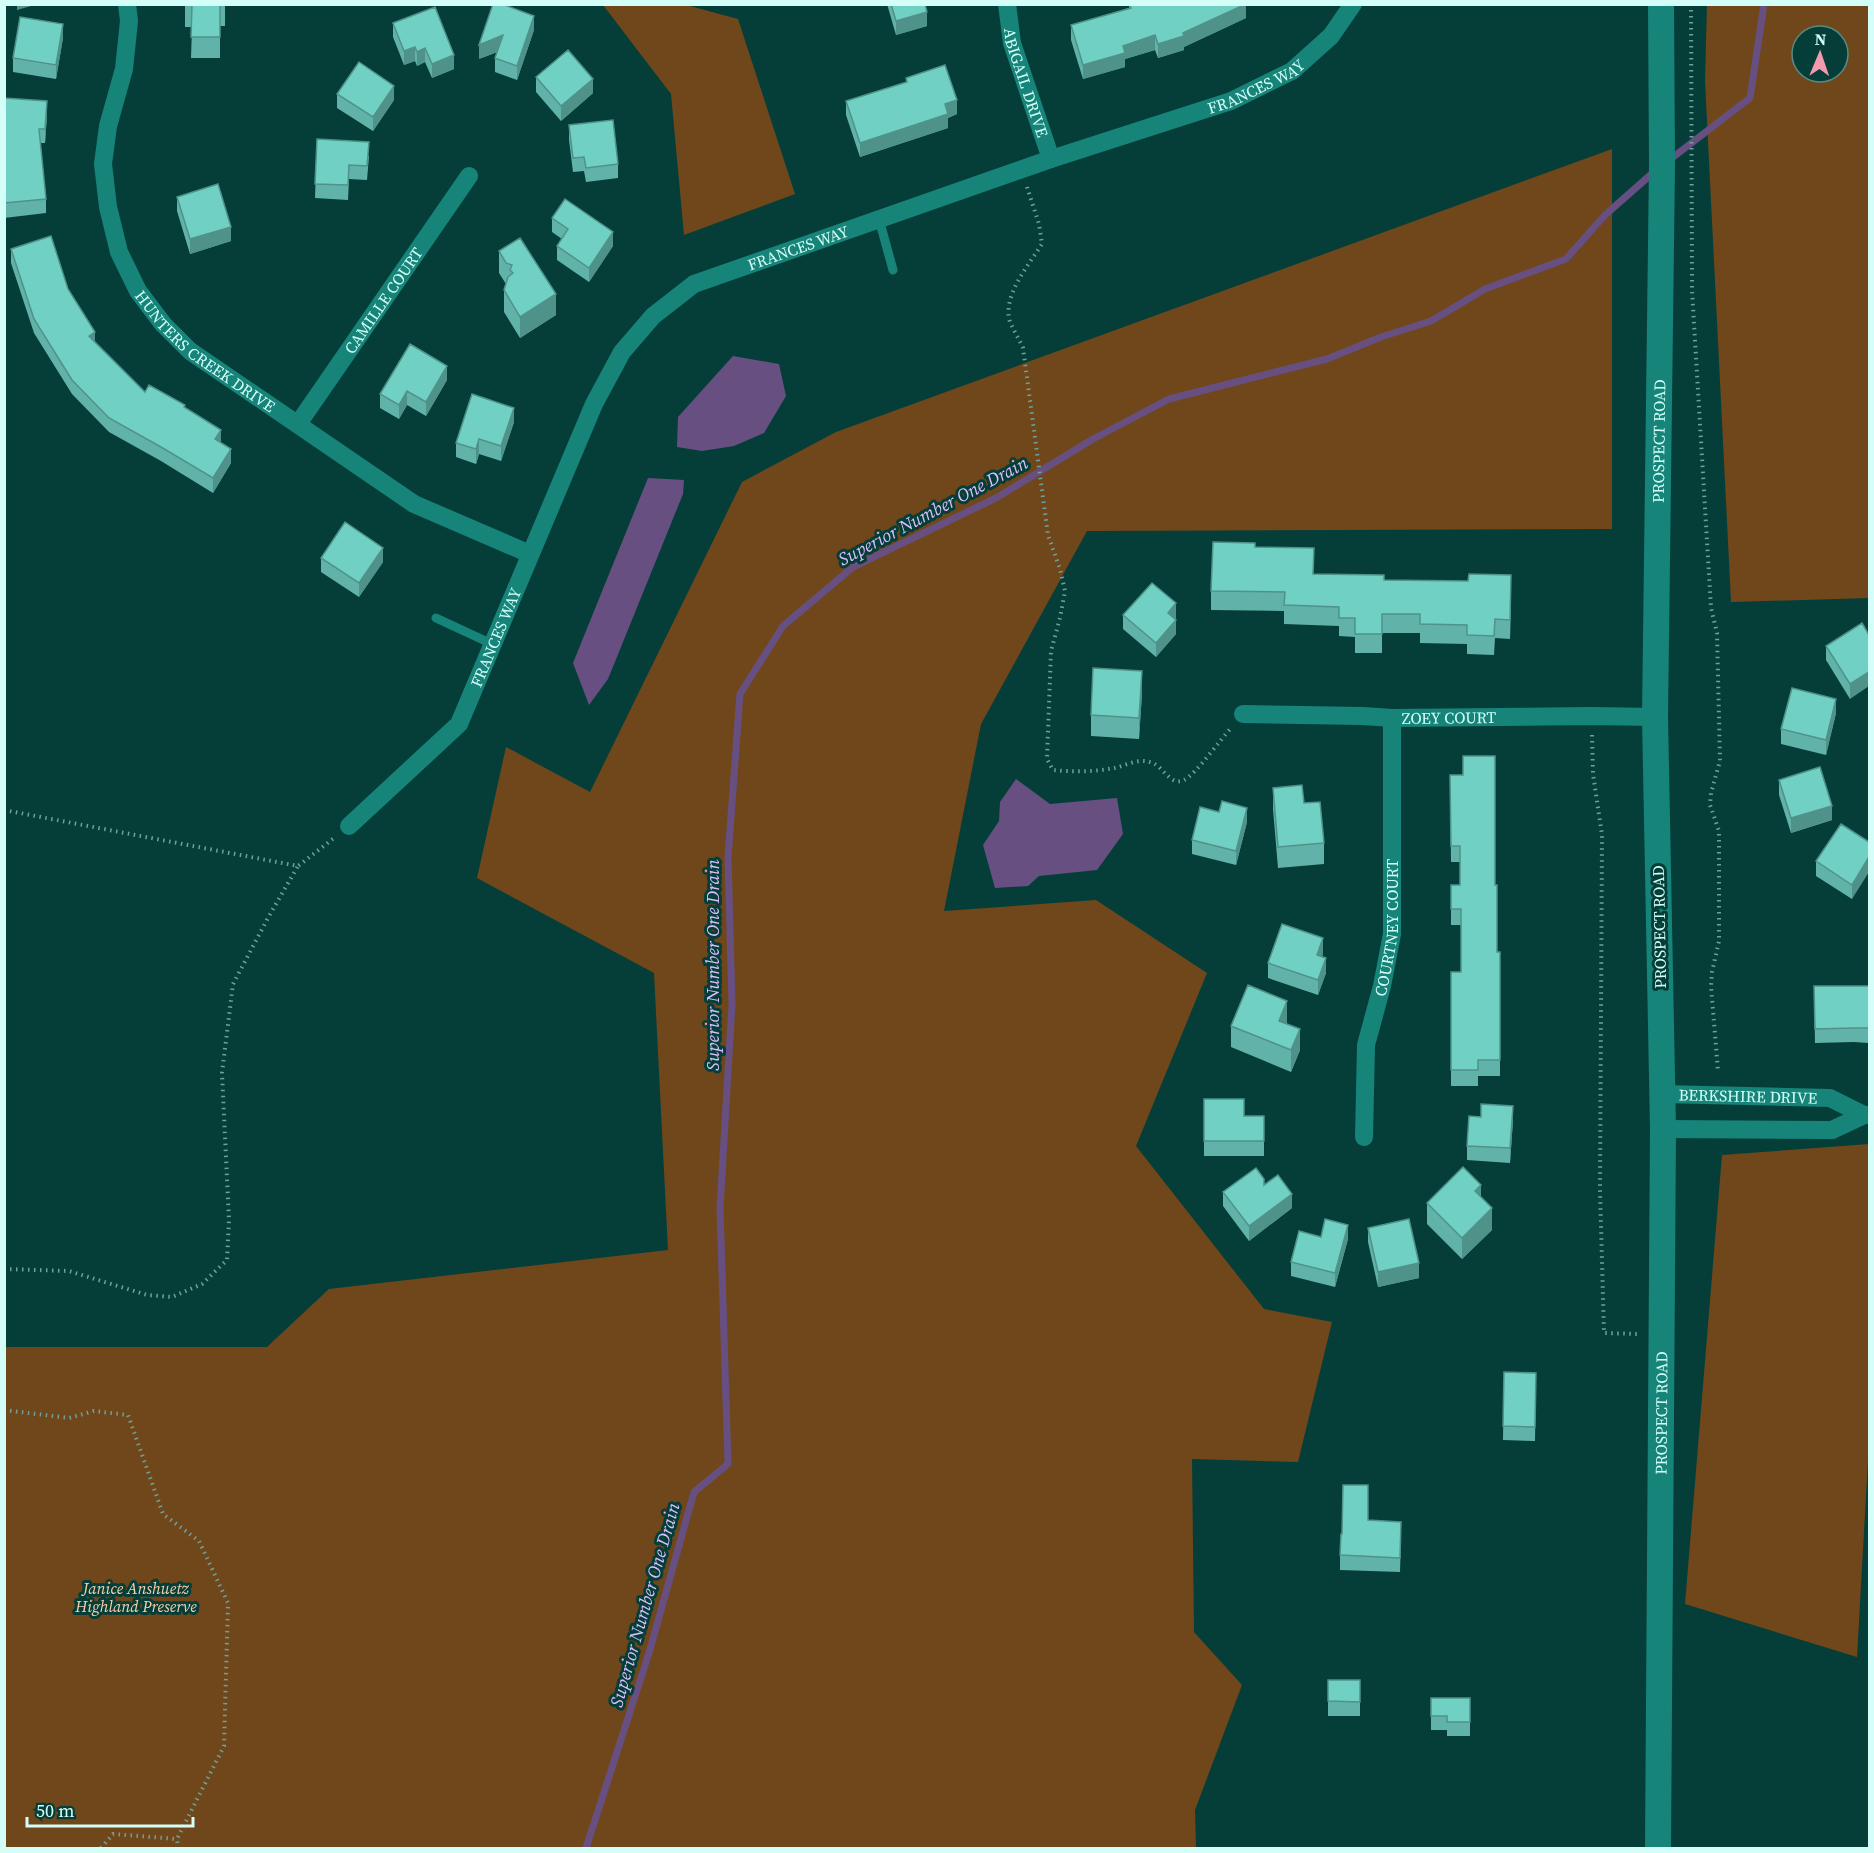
<svg xmlns="http://www.w3.org/2000/svg" width="1874" height="1853" viewBox="0 0 1874 1853" font-family="'Source Serif 4',serif">
  <style>
    .green { fill: #70471b; fill-rule: evenodd }
    .water { fill: #675081 }
    .lines { fill: none; stroke-linecap: round; stroke-linejoin: round }
    .stream { stroke: #675081; stroke-width: 7 }
    .path { stroke: #6fa19b; stroke-width: 4; stroke-dasharray: 1.5 4.5; stroke-linecap: butt }
    .lane { stroke: #17847a; stroke-width: 9 }
    .street { stroke: #17847a; stroke-width: 18 }
    .secondary { stroke: #17847a; stroke-width: 26 }
    .wall { fill: #61b3a9 }
    .shaded-wall { fill: #4f9289 }
    .building { fill: #71d0c4; stroke: #4f9289; stroke-width: 1.5 }
    .labels { text-anchor: middle; stroke-width: 6; stroke-linejoin: round; paint-order: stroke }
    .street-label { font-size: 16px; fill: #d3fff8; stroke: #053e39 }
    .park-label { font-size: 16px; font-style: italic; fill: #f7cfa9; stroke: #053e39 }
    .water-label { font-size: 18px; font-style: italic; fill: #dcbffe; stroke: #053e39 }
  </style>
  <rect width="100%" height="100%" fill="#053e39"/>
  <path class="green" d="M603 5H686L738 19 795 194 684 235 671 94Z
    M1707 5H1869V598L1731 602 1705 81ZM1802 36H1838V72H1802Z
    M1612 149V529L1087 531 981 724 944 911 1096 900 1207 973 1136 1146 1264 1309 1332 1322 1298 1462 1192 1459 1194 1632 1242 1685 1195 1810 1196 1848H5V1347H267L329 1289 668 1250 654 973 477 878 506 747 590 792 742 482 836 432Z
    M1869 1144 1870 1424 1857 1657 1685 1604 1722 1155Z"/>
  <path class="water" d="M733 356 779 364 786 396 764 433 734 446 702 451 677 447 678 417Z
    M648 478 684 480 683 494 608 679 589 705 573 663Z
    M1016 779 1050 804 1117 798 1123 834 1097 870 1039 876 1028 886 995 888 983 845 999 821 1000 802Z"/>
  <g class="lines">
    <path class="stream" d="M1668 161 1750 98 1764 4
      M586 1848 649 1653 694 1492 728 1464 720 1208 732 1004 728 857 740 694 783 626 853 567 996 498 1093 439 1169 399 1327 359 1381 337 1431 321 1485 289 1566 259 1605 215 1655 171"/>
    <path class="path" d="M1691 4 1692 290 1711 608 1717 633 1720 761 1711 793 1710 805 1719 831V941L1712 972 1711 986 1718 1071
      M1027 187 1039 224 1042 244C1028 266 1002 296 1010 322 1014 331 1019 339 1023 348L1048 535 1060 569 1065 591 1060 618 1051 651 1047 759 1053 770C1072 772 1094 772 1114 768 1125 766 1138 758 1150 762 1163 765 1170 787 1184 780 1195 775 1221 739 1231 728
      M1592 735 1593 774 1602 835 1600 1190 1604 1333 1639 1334
      M4 810 298 866 334 838
      M4 1269 69 1271 147 1295 172 1297 202 1284 227 1260 229 1220 222 1073 233 984 269 916 298 866
      M4 1410 69 1418 94 1411 128 1415 163 1514 199 1541 228 1603 224 1746 177 1839 178 1848
      M101 1848 113 1834 177 1839"/>
    <path class="lane" d="M879 219 893 270
      M436 618 492 644"/>
    <g class="street">
      <path id="s1" d="M127 4 129 21 124 69 108 126 103 164 108 207 119 252 138 291 163 324 190 351 414 504 530 554"/>
      <path id="s2" d="M1007 4 1012 43 1051 159"/>
      <path id="s3" d="M298 424 469 176"/>
      <path id="s4" d="M1243 714 1363 716 1392 718 1592 716 1655 717"/>
      <path id="s5" d="M349 826 459 724 594 404 622 352 653 316 694 284 1051 159 1231 101 1292 71 1331 36 1353 4"/>
      <path id="s6" d="M1662 1094 1830 1098 1864 1115H1870"/>
      <path d="M1663 1129 1832 1130 1864 1115"/>
      <path id="s7" d="M1364 1137 1366 1045 1382 986 1392 934V718"/>
    </g>
    <path class="secondary" id="s8" d="M1658 1848 1663 1129 1655 717 1662 165 1661 4"/>
  </g>
  <path class="wall" d="M185 4H225V26H220V58H191L192 27H185Z
    M887 4H925L927 26 896 35Z
    M1129 4 1246 18 1184 47V50L1158 58 1155 50 1125 59V67L1083 79 1071 40V25L1129 8Z
    M393 23 454 69 432 78 425 62 417 66 415 61 404 65 393 37Z
    M534 30 517 80 495 72V58L497 52 479 59Z
    M63 38 56 79 13 72V58Z
    M536 77 593 93 561 121 536 92Z
    M906 78 957 114 948 118V128L860 157 846 115V101L906 82Z
    M337 94 394 100 373 131 337 108Z
    M4 98 47 115 45 143H40L46 199V213L4 218Z
    M569 125 618 164V178L586 182 584 171 573 172 569 140Z
    M317 139 369 156 367 180 349 179 348 200 315 198Z
    M177 197 231 241 190 254 177 211Z
    M552 218 613 246 589 282 557 260V246L562 239 552 232Z
    M11 249 68 289 95 342 145 392 185 407 221 443 231 463 213 493 161 461 109 432 72 394 34 333 11 263Z
    M499 251 556 315 520 338 504 312V290L506 284 499 273Z
    M447 380 426 416 407 405 399 419 380 408V394Z
    M514 422 501 461 479 454 476 464 456 457V443Z
    M1255 547 1313 574 1384 580 1511 594 1510 639 1495 638 1494 655 1467 654V644L1420 643V633H1382V653H1355V637L1339 636V626L1284 624V611L1211 610V591Z
    M321 558 383 562 359 597 321 572Z
    M1123 615 1176 618 1175 619 1176 634 1156 657 1123 629Z
    M1869 635 1850 699 1826 660V646Z
    M1142 693 1139 739 1091 736V715Z
    M1836 713 1826 755 1781 744V729Z
    M1450 775 1495 885 1497 952H1500V1076H1478V1086H1451V972H1461V925H1451V909L1460 885V862H1451Z
    M1779 780 1832 820 1791 833 1779 795Z
    M1273 788 1304 803 1324 843V864L1278 868 1273 809Z
    M1247 822 1236 865 1192 854V840Z
    M1869 842 1852 899 1816 876V861Z
    M1323 953 1322 957 1326 973 1318 995 1268 978V963Z
    M1814 986H1869V1043L1854 1042 1815 1043Z
    M1287 1022 1286 1024 1300 1050 1291 1072 1231 1047V1026Z
    M1204 1099 1244 1116H1264V1156H1204Z
    M1481 1117 1513 1120 1510 1163 1467 1160V1146Z
    M1264 1185 1292 1208 1249 1241 1223 1206V1192Z
    M1427 1203 1492 1230 1462 1259 1427 1224Z
    M1368 1228 1419 1278 1378 1287 1368 1242Z
    M1321 1237 1348 1239 1335 1287 1291 1276V1262Z
    M1504 1372 1536 1373 1535 1441 1503 1440Z
    M1368 1520 1401 1536 1400 1572 1340 1570V1555L1342 1534Z
    M1328 1680H1360V1716H1328Z
    M1431 1698H1470V1736H1447V1730H1431Z"/>
  <path class="shaded-wall" d="M17 4H38L17 10Z
    M1246 4V18L1184 47V50L1158 58V44Z
    M927 12V26L896 35V21Z
    M534 16V30L517 80V66Z
    M63 24V38L56 79V65Z
    M503 35V50L479 59V45Z
    M1155 35V50L1125 59V67L1083 79V65L1123 46Z
    M415 47V61L404 65V51Z
    M425 48V62L417 66V52Z
    M454 55V69L432 78V64Z
    M593 79V93L561 121V106Z
    M394 86V100L373 131V117Z
    M957 100V114L948 118V128L860 157V143L945 104Z
    M47 101V115L45 143V129Z
    M231 227V241L190 254V239Z
    M613 232V246L589 282V268Z
    M556 294V315L520 338V317Z
    M95 332V347L89 336Z
    M447 366V380L426 416V402Z
    M407 391V405L399 419V405Z
    M514 408V422L501 461V446Z
    M221 430V444L215 439Z
    M479 439V454L476 464V449Z
    M231 449V463L213 493V478Z
    M383 548V562L359 597V583Z
    M1511 575V594L1510 639V620Z
    M1176 603V618L1168 628V613Z
    M1176 620V634L1156 657V643Z
    M1142 671V693L1139 739V718Z
    M1869 672V686L1850 699V684Z
    M1836 699V713L1826 755V740Z
    M1832 806V820L1791 833V818Z
    M1247 808V822L1236 865V851Z
    M1869 857V872L1852 899V885Z
    M1323 938V953L1317 970V955Z
    M1326 958V973L1318 995V980Z
    M1287 1001V1022L1279 1042V1021Z
    M1300 1029V1050L1291 1072V1050Z
    M1513 1106V1120L1510 1163V1148Z
    M1481 1185V1206L1475 1191Z
    M1292 1194V1208L1249 1241V1226Z
    M1492 1208V1230L1462 1259V1238Z
    M1348 1225V1239L1335 1287V1273Z
    M1419 1263V1278L1378 1287V1272Z"/>
  <path class="building" d="M185 4H222L220 5V37H191L192 5Z
    M493 4H502L534 16 517 66 495 58 503 35 479 45Z
    M891 4H925L927 12 896 21Z
    M1129 4H1246L1183 33 1184 36 1158 44 1155 35 1123 46 1125 53 1083 65 1071 25 1131 8Z
    M435 7 454 55 432 64 425 48 417 52 415 47 404 51 393 23Z
    M20 17 63 24 56 65 13 58Z
    M568 50 593 79 561 106 536 77Z
    M359 62 394 86 373 117 337 94Z
    M945 65 957 100 945 104 948 114 860 143 846 101 907 82 906 78Z
    M4 98 47 101 45 129H39L46 199 4 203Z
    M613 120 618 164 586 168 584 157 573 158 569 125Z
    M317 139 369 142 367 166 349 165 348 185 315 184Z
    M218 184 231 227 190 239 177 197Z
    M565 199 613 232 589 268 557 246 568 229 552 218Z
    M51 236 68 289 95 332 89 336 145 392 149 385 185 405 184 407 221 430 215 439 231 449 213 478 161 447 109 418 72 380 34 319 11 249Z
    M520 238 556 294 520 317 504 290 508 277 513 273 510 270 512 265 506 263 499 251Z
    M410 344 447 366 426 402 407 391 399 405 380 394Z
    M472 394 514 408 501 446 479 439 476 449 456 443Z
    M345 522 383 548 359 583 321 558Z
    M1213 542 1255 543V547L1314 548 1313 574 1384 575V580L1468 581 1469 574 1511 575 1510 620 1495 619 1494 636 1467 635V625L1420 624V614H1382V634H1355V618H1339V607L1284 605 1285 592 1211 591Z
    M1152 583 1176 603 1168 613 1176 620 1156 643 1123 615Z
    M1862 623 1869 635V672L1850 684 1826 646Z
    M1093 668 1142 671 1139 718 1091 715Z
    M1792 688 1836 699 1826 740 1781 729Z
    M1463 756H1495V885H1497V952H1500V1060H1478V1070H1451V972H1461V909H1451V885H1460V846H1451L1450 775H1463Z
    M1820 767 1832 806 1791 818 1779 780Z
    M1302 785 1304 803 1320 802 1324 843 1278 847 1273 788Z
    M1222 801 1247 808 1236 851 1192 840 1200 807 1219 812Z
    M1841 824 1869 842V857L1852 885 1816 861Z
    M1282 924 1323 938 1317 955 1326 958 1318 980 1268 963Z
    M1248 985 1287 1001 1279 1021 1300 1029 1291 1050 1231 1026Z
    M1814 986H1869V1028H1854L1815 1029Z
    M1204 1099H1244V1116H1264V1141H1204Z
    M1481 1104 1513 1106 1510 1148 1467 1146 1469 1116 1481 1117Z
    M1463 1167 1481 1185 1475 1191 1492 1208 1462 1238 1427 1203Z
    M1256 1168 1264 1179V1185L1278 1175 1292 1194 1249 1226 1223 1192Z
    M1325 1219 1348 1225 1335 1273 1291 1262 1299 1231 1321 1237Z
    M1409 1219 1419 1263 1378 1272 1368 1228Z
    M1504 1372 1536 1373 1535 1427 1503 1426Z
    M1343 1485H1368V1520L1401 1522 1400 1558 1340 1555 1341 1534H1342Z
    M1328 1680H1360V1702L1328 1701Z
    M1431 1698H1470V1722H1447V1716H1431Z"/>
  <g class="labels">
    <g class="street-label">
      <text dy="6" stroke="none"><textPath href="#s2" startOffset="81">ABIGAIL DRIVE</textPath></text>
      <text dy="6" stroke="none"><textPath href="#s5" startOffset="1252">FRANCES WAY</textPath></text>
      <text dy="6" stroke="none"><textPath href="#s5" startOffset="766">FRANCES WAY</textPath></text>
      <text dy="6" stroke="none"><textPath href="#s3" startOffset="150">CAMILLE COURT</textPath></text>
      <text dy="6" stroke="none"><textPath href="#s1" startOffset="387">HUNTERS CREEK DRIVE</textPath></text>
      <text dy="6" stroke="none"><textPath href="#s8" startOffset="1407">PROSPECT ROAD</textPath></text>
      <text dy="6" stroke="none"><textPath href="#s5" startOffset="244">FRANCES WAY</textPath></text>
      <text dy="6" stroke="none"><textPath href="#s4" startOffset="206">ZOEY COURT</textPath></text>
      <text transform="translate(1659 927) rotate(-91)" y="6">PROSPECT ROAD</text>
      <text dy="6" stroke="none"><textPath href="#s7" startOffset="212">COURTNEY COURT</textPath></text>
      <text dy="6" stroke="none"><textPath href="#s6" startOffset="86">BERKSHIRE DRIVE</textPath></text>
      <text dy="6" stroke="none"><textPath href="#s8" startOffset="435">PROSPECT ROAD</textPath></text>
    </g>
    <g class="park-label">
      <text x="136" y="1594">Janice Anshuetz<tspan x="136" dy="18">Highland Preserve</tspan></text>
    </g>
    <g class="water-label">
      <text transform="translate(933 511) rotate(-28)" y="6">Superior Number One Drain</text>
      <text transform="translate(713 965) rotate(-90)" y="6">Superior Number One Drain</text>
      <text transform="translate(645 1605) rotate(-74)" y="6">Superior Number One Drain</text>
    </g>
  </g>
  <rect width="1874" height="1853" fill="none" stroke="#d3fff8" stroke-width="12"/>
  <g transform="translate(1820 54) rotate(2)"><circle r="28" fill="#053e39" stroke="#578b85" stroke-width="1.5"/>
  <path d="M0-4.5L10 22L0 15L-10 22Z" fill="#f29aae"/>
  <text y="-9" font-size="16" font-weight="bold" text-anchor="middle" fill="#d3fff8">N</text>
  </g>
  <path d="M27 1817v9h166v-9" fill="none" stroke="#d3fff8" stroke-width="3"/>
  <text x="36" y="1817" font-size="18" fill="#d3fff8" stroke="#053e39" stroke-width="4.5" paint-order="stroke">50 m</text>
</svg>
